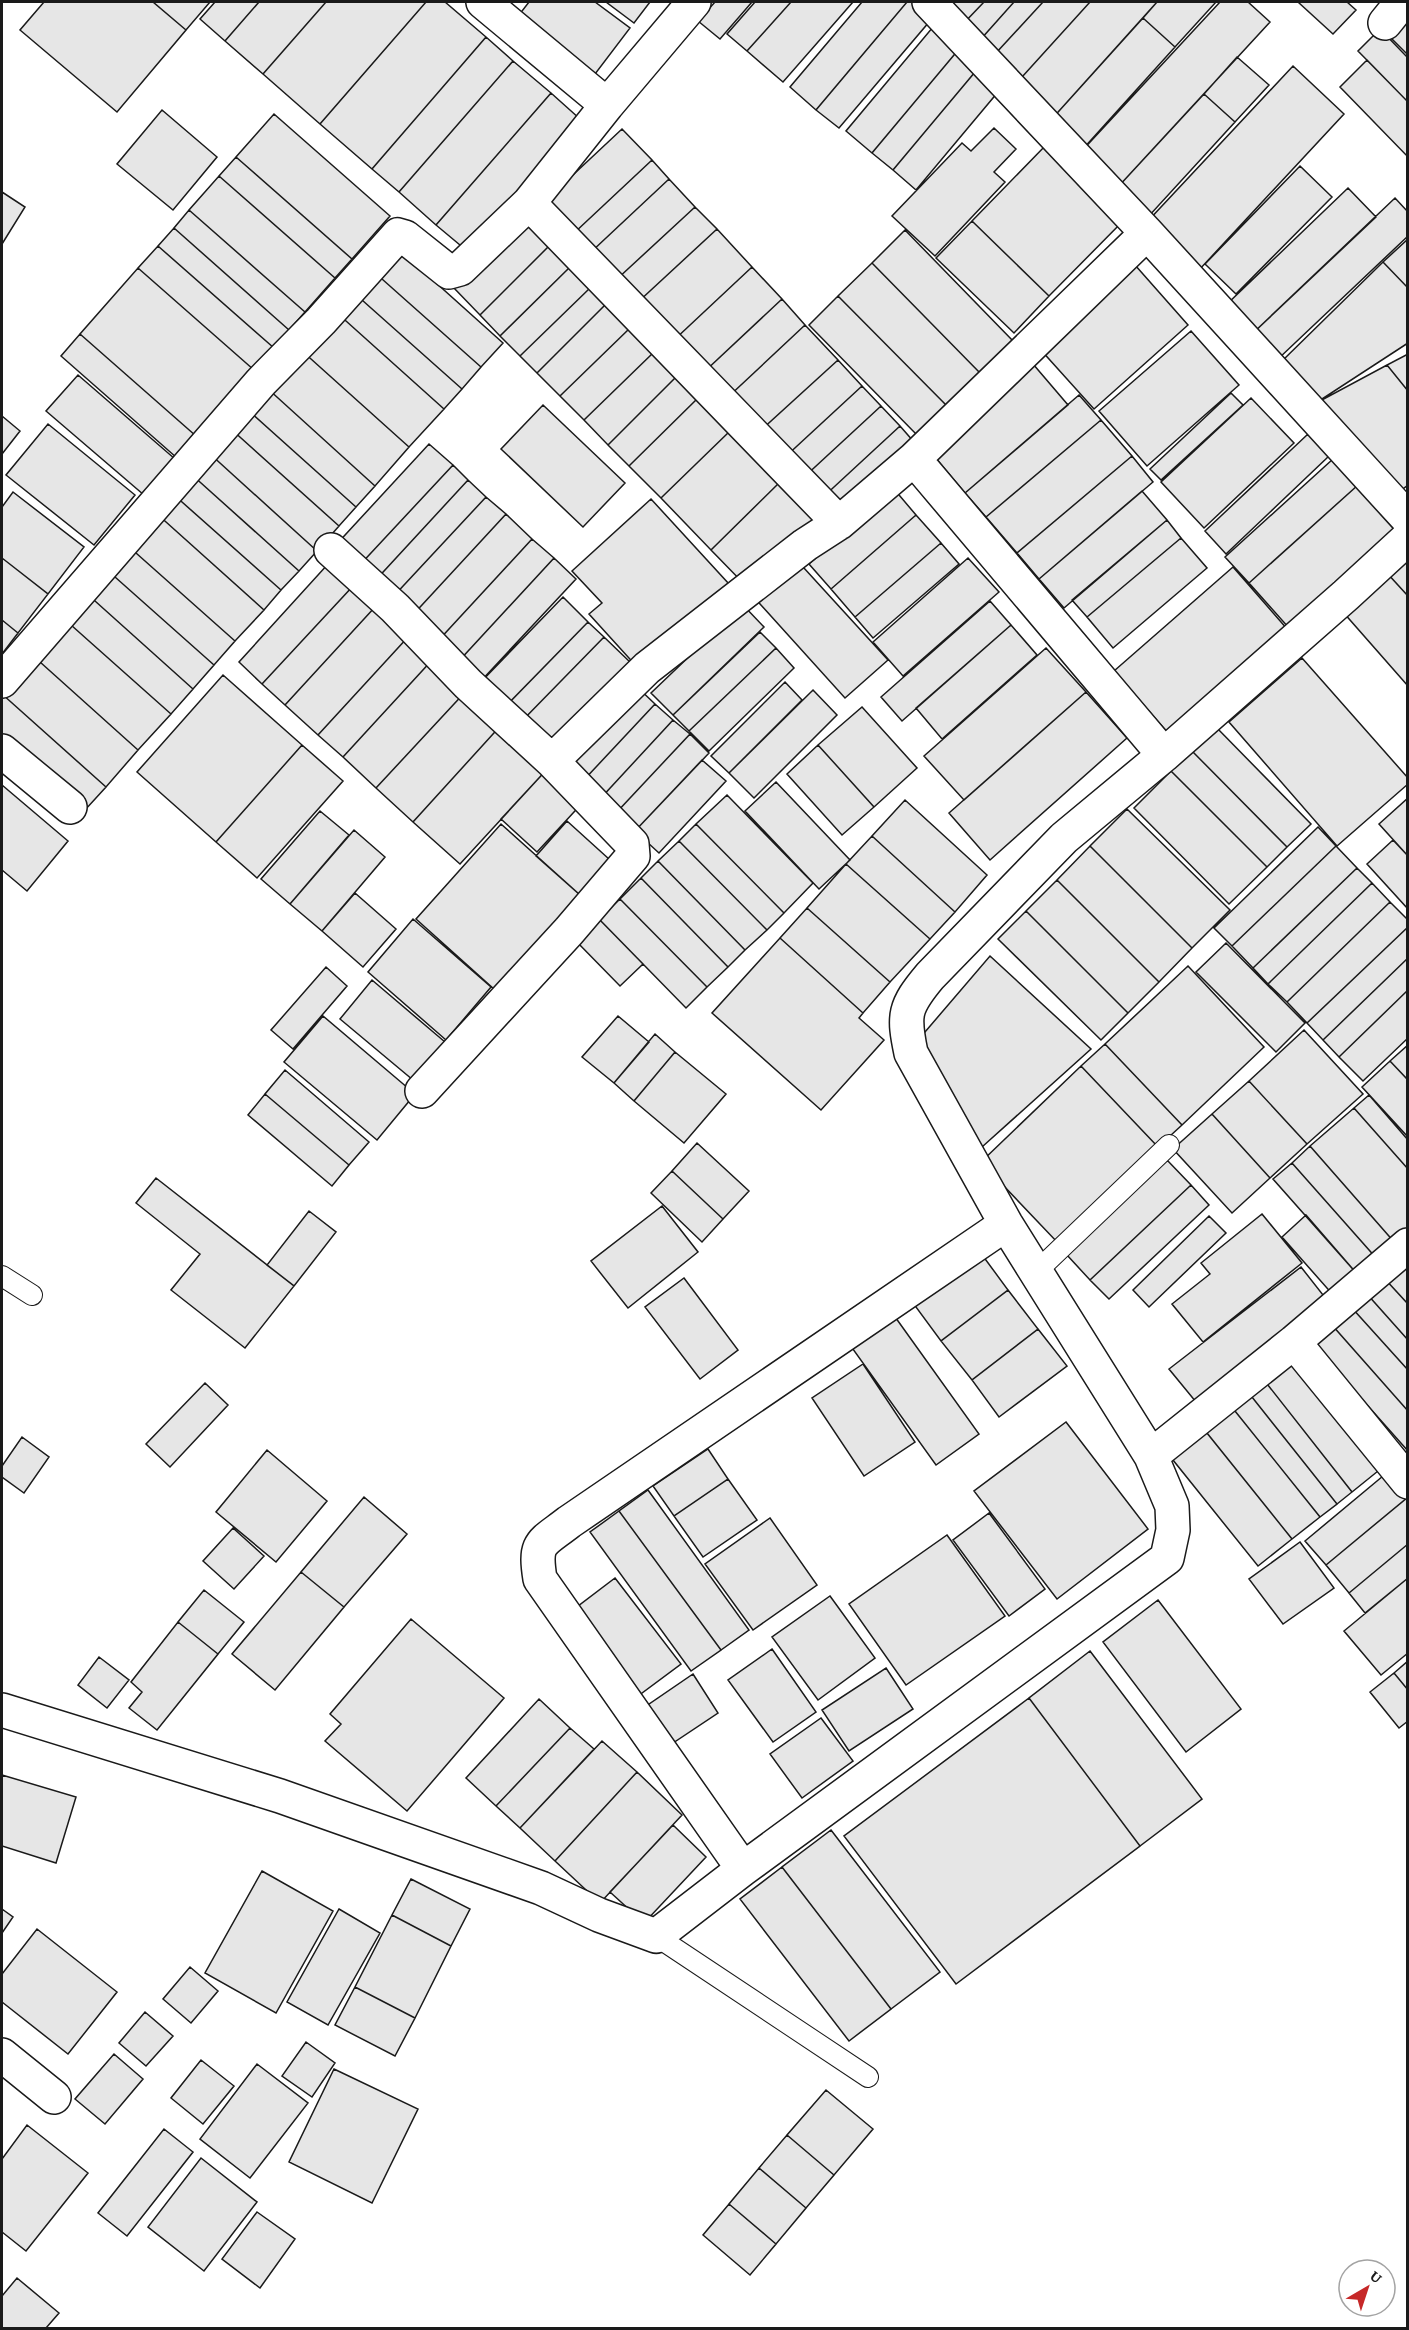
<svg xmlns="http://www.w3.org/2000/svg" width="1409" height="2330" viewBox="0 0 1409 2330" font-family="'Crimson Pro',serif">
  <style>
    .building { fill: #e6e6e6; stroke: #1a1a1a; stroke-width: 1.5 }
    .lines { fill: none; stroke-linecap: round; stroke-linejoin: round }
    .service-casing { stroke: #1a1a1a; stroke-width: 22 }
    .minor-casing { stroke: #1a1a1a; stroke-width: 36 }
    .service { stroke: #fff; stroke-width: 20 }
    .minor { stroke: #fff; stroke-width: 33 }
  </style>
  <rect width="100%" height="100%" fill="#fff"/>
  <path class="building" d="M44 2H153L186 30 117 112 20 30Z
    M153 2H210L186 30Z
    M215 2H259L225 41 200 19Z
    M259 2H326L263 74 225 41Z
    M326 2H426L320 124 263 74Z
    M426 2H445L486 37 372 169 320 124Z
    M529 2H595L630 28 592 78 515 20Z
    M606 2H650L634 23Z
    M715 2H752L720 39 698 21Z
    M755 2H791L747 51 727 34Z
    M791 2H853L783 82 747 51Z
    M862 2H907L816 110 790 87Z
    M907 2H918L935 15 839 128 816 110Z
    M951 2H984L963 24Z
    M984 2H1014L981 39 963 24Z
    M1014 2H1043L996 53 981 39Z
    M1043 2H1090L1022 77 996 53Z
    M1090 2H1157L1050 121 1012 88Z
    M1157 2H1216L1175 47 1143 18Z
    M1220 2H1248L1270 22 1117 188 1079 154Z
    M1298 2H1347L1356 10 1333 34Z
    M1143 18 1175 47 1082 150 1050 121Z
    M1408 19V55L1389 36Z
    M933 27 959 49 872 153 846 131Z
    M1380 29 1408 58V102L1358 51Z
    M486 37 513 61 399 192 372 169Z
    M959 49 980 66 893 170 872 153Z
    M1237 57 1269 85 1235 122 1204 94Z
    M1367 60 1408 102V157L1340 87Z
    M513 61 551 93 436 225 399 192Z
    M980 66 1003 86 916 190 893 170Z
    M1293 66 1344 114 1199 270 1147 222Z
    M551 93 580 119 466 250 436 225Z
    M1204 94 1235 122 1148 217 1117 188Z
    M162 110 217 157 173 210 117 164Z
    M274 114 390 216 352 259 236 157Z
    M994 128 1016 149 994 172 1005 182 935 256 892 216 962 143 971 151Z
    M622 129 652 160 573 234 543 203Z
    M1046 145 1124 220 1049 296 972 221Z
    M236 157 352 259 335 278 219 176Z
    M652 160 669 179 590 253 573 234Z
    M1300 166 1332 197 1236 294 1205 264Z
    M219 176 335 278 305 312 189 210Z
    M669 179 695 207 616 280 590 253Z
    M1348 188 1376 217 1252 334 1225 306Z
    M2 192 25 207 2 244Z
    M1395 198 1408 212V236L1277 360 1252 334Z
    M695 207 717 229 637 303 616 280Z
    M189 210 305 312 289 330 174 228Z
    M522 219 549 246 480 315 453 287Z
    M972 221 1049 296 1014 333 936 258Z
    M174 228 289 330 274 348 158 246Z
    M717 229 752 267 673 341 637 303Z
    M905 230 1013 341 980 373 872 263Z
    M1408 239V288L1383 262Z
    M158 246 274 348 254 370 138 268Z
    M395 246 503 343 481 367 373 271Z
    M549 246 570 267 500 336 480 315Z
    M1383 262 1408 288V343L1319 401 1280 363Z
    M872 263 980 373 947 406 838 296Z
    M1135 265 1188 325 1094 409 1040 349Z
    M570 267 590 288 520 356 500 336Z
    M752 267 782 299 703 373 673 341Z
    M138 268 254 370 196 436 80 334Z
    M373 271 481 367 462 389 353 292Z
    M590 288 606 304 537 373 520 356Z
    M353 292 462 389 444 409 336 312Z
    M838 296 947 406 917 435 809 325Z
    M782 299 805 325 726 399 703 373Z
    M606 304 630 328 560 396 537 373Z
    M336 312 444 409 409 447 301 350Z
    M805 325 838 360 758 433 726 399Z
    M630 328 654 352 584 420 560 396Z
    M1191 331 1239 385 1147 466 1099 411Z
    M80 334 196 436 177 458 61 356Z
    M301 350 409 447 375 486 267 388Z
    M654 352 677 376 608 445 584 420Z
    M1408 354V391L1387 365Z
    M838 360 862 386 783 459 758 433Z
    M1033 364 1068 405 965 493 930 451Z
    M1387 365 1408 391V485L1392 497 1318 402Z
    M78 375 175 459 144 495 46 411Z
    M677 376 699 397 629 466 608 445Z
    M862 386 881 406 802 479 783 459Z
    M267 388 375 486 356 507 248 410Z
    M1231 393 1243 405 1161 480 1150 469Z
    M1079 395 1101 420 986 517 965 493Z
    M699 397 731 430 661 498 629 466Z
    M1251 398 1294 443 1204 528 1161 482Z
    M543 405 625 483 583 527 501 449Z
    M881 406 900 426 821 499 802 479Z
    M248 410 356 507 339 526 231 429Z
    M2 416 20 431 2 454Z
    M1101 420 1132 456 1017 553 986 517Z
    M48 424 135 495 94 545 6 475Z
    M900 426 914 442 835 516 821 499Z
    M231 429 339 526 317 551 209 453Z
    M731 430 781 481 711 550 661 498Z
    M1308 434 1329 456 1226 554 1205 531Z
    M429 444 453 465 357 568 334 547Z
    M209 453 317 551 299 571 191 474Z
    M1132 456 1153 482 1039 579 1017 553Z
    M1333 459 1358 485 1249 583 1225 557Z
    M453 465 468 480 373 583 357 568Z
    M191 474 299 571 281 590 173 494Z
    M468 480 486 497 391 599 373 583Z
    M781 481 817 518 747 587 711 550Z
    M1358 485 1398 530 1289 628 1249 583Z
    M894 489 916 515 831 589 809 564Z
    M1142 491 1167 520 1064 608 1039 579Z
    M13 492 84 547 48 594 2 558V507Z
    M173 494 281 590 264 610 156 513Z
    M486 497 506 514 410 618 391 599Z
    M651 499 729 584 638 668 589 614 602 603 572 571Z
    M156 513 264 610 235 641 127 545Z
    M506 514 532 539 437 642 410 618Z
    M916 515 941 543 855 617 831 589Z
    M1167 520 1181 538 1087 617 1072 600Z
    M1181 538 1207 568 1113 648 1087 617Z
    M532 539 554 558 458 662 437 642Z
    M941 543 959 564 873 638 855 617Z
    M127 545 235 641 214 665 106 569Z
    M793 556 888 660 845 698 751 594Z
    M1408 556V596L1387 573Z
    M2 558 48 594 18 633 2 620Z
    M554 558 576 579 480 682 458 662Z
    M968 558 999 592 903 676 873 642Z
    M328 564 353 586 262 684 239 662Z
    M1233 567 1288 630 1169 734 1114 671Z
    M106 569 214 665 193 689 85 592Z
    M1387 573 1408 596V686L1343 612Z
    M353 586 375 607 285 705 262 684Z
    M85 592 193 689 171 714 62 617Z
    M563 597 588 622 503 709 478 685Z
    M990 601 1011 625 902 721 881 697Z
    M743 605 764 627 673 715 651 693Z
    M375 607 408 637 318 735 285 705Z
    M62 617 171 714 138 750 30 653Z
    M2 620 18 633 2 654Z
    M588 622 604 637 519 724 503 709Z
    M1011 625 1037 655 942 739 916 708Z
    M760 632 776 648 689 731 673 715Z
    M408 637 433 659 343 757 318 735Z
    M604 637 631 663 547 751 519 724Z
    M776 648 794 668 709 751 689 731Z
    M1046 648 1086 692 964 800 924 756Z
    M30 653 138 750 106 787 2 694Z
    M1302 658 1408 778V784L1337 846 1229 722Z
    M433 659 467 690 376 788 343 757Z
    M223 675 302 745 216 842 137 772Z
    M785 682 802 700 729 773 711 756Z
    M634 684 655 704 582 782 561 763Z
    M467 690 503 723 413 822 376 788Z
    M813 690 837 715 754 798 729 773Z
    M1086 692 1127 738 990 860 949 813Z
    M2 694 106 787 85 810 2 735Z
    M655 704 673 720 600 799 582 782Z
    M862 707 917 768 874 807 818 745Z
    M673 720 690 734 616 813 600 799Z
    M503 723 550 766 460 864 413 822Z
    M1216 727 1311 824 1287 847 1192 751Z
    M690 734 709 753 635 831 616 813Z
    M302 745 343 781 257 878 216 842Z
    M818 745 874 807 842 835 787 774Z
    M1192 751 1287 847 1267 867 1171 771Z
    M702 760 726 781 659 853 635 831Z
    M550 766 586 799 537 852 501 819Z
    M1171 771 1267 867 1229 904 1134 808Z
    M776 782 850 860 819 889 745 811Z
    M2 785 68 841 27 891 2 870Z
    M727 795 813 883 784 913 696 824Z
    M1408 798V856L1379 824Z
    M905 800 987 875 955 912 872 836Z
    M1127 809 1230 910 1192 948 1090 846Z
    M320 811 349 835 290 904 261 879Z
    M567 821 620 869 589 903 536 856Z
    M501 824 589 903 504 998 416 919Z
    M696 824 784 913 767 930 679 841Z
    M1318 827 1336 846 1232 946 1214 928Z
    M354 830 385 857 322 931 290 904Z
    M872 836 955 912 930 939 846 864Z
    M1393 840 1408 856V909L1367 864Z
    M679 841 767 930 745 950 658 861Z
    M1090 846 1192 948 1159 982 1057 880Z
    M1336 846 1357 868 1253 968 1232 946Z
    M658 861 745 950 728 967 641 878Z
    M846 864 930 939 890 982 807 908Z
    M1357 868 1372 883 1268 984 1253 968Z
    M641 878 728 967 707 987 620 899Z
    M1057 880 1159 982 1128 1013 1026 911Z
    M1372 883 1390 902 1287 1002 1268 984Z
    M355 893 396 929 363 967 322 931Z
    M620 899 707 987 686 1008 599 919Z
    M1390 902 1408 920V927L1307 1023 1287 1002Z
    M807 908 890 982 863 1013 780 938Z
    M1026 911 1128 1013 1101 1040 998 939Z
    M413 919 491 987 446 1040 368 972Z
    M599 919 643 964 620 986 576 941Z
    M1408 927V958L1323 1040 1307 1023Z
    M780 938 863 1013 859 1018 884 1040 821 1110 712 1013Z
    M1226 943 1305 1023 1276 1052 1196 972Z
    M990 956 1091 1049 982 1147 923 1066 919 1039Z
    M1408 958V990L1339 1057 1323 1040Z
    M1188 966 1264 1047 1182 1125 1105 1044Z
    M326 967 347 986 293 1049 271 1030Z
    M372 980 445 1042 413 1080 340 1019Z
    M1408 990V1038L1363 1081 1339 1057Z
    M323 1016 415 1094 377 1140 284 1062Z
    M618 1016 649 1042 614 1083 582 1057Z
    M1304 1030 1363 1094 1307 1144 1249 1081Z
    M655 1034 675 1052 634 1101 614 1083Z
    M1105 1044 1182 1125 1158 1147 1081 1066Z
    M1408 1045V1080L1390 1061Z
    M675 1052 726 1094 684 1143 634 1101Z
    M1390 1061 1408 1080V1137L1362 1087Z
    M1081 1066 1158 1147 1058 1243 981 1162Z
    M285 1070 369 1142 349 1165 265 1094Z
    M1249 1081 1307 1144 1270 1178 1212 1114Z
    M265 1094 349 1165 332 1186 248 1115Z
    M1369 1095 1408 1140V1169L1354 1108Z
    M1354 1108 1408 1169V1232L1395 1243 1310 1146Z
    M1212 1114 1270 1178 1232 1213 1173 1149Z
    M697 1143 749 1191 723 1219 672 1171Z
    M1310 1146 1395 1243 1377 1259 1292 1163Z
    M1167 1160 1191 1185 1090 1280 1067 1255Z
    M1292 1163 1377 1259 1358 1275 1273 1179Z
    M672 1171 723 1219 702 1242 651 1193Z
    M156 1178 294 1286 245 1348 171 1290 200 1254 136 1203Z
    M1191 1185 1209 1205 1109 1299 1090 1280Z
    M662 1206 698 1252 628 1308 591 1261Z
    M309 1211 336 1232 294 1286 267 1265Z
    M1262 1214 1302 1263 1203 1342 1172 1304 1210 1274 1201 1263Z
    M1306 1215 1358 1275 1334 1296 1282 1237Z
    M1209 1216 1226 1233 1149 1307 1133 1290Z
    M980 1252 1008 1290 941 1341 913 1303Z
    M1408 1260V1304L1385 1279Z
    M1301 1267 1327 1300 1196 1402 1169 1369Z
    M684 1278 738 1350 700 1379 645 1307Z
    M1385 1279 1408 1304V1340L1367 1294Z
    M1008 1290 1038 1329 972 1380 941 1341Z
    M1367 1294 1408 1340V1370L1352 1308Z
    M1352 1308 1408 1370V1411L1332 1325Z
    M893 1314 979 1434 936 1465 850 1345Z
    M1332 1325 1408 1411V1451L1312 1343Z
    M1038 1329 1067 1366 999 1417 972 1380Z
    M1295 1356 1383 1467 1352 1492 1264 1380Z
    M863 1364 915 1442 864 1476 812 1398Z
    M1264 1380 1352 1492 1337 1504 1248 1392Z
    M205 1383 228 1405 170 1467 146 1444Z
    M1248 1392 1337 1504 1320 1517 1231 1406Z
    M1231 1406 1320 1517 1292 1539 1203 1428Z
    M1066 1422 1148 1529 1057 1599 974 1491Z
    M1203 1428 1292 1539 1258 1566 1169 1455Z
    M22 1437 49 1457 24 1493 2 1477V1466Z
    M708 1449 728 1479 674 1516 653 1486Z
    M267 1450 327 1501 276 1562 216 1512Z
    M1389 1471 1408 1497 1326 1565 1305 1541Z
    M728 1479 757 1520 703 1557 674 1516Z
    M648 1490 749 1630 721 1650 619 1511Z
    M364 1497 407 1534 344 1607 301 1572Z
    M1408 1497V1544L1349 1593 1326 1565Z
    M619 1511 721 1650 691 1671 590 1532Z
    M989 1513 1045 1589 1009 1616 953 1540Z
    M770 1518 817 1585 753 1630 705 1564Z
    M233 1528 264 1556 234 1589 203 1561Z
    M947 1535 1005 1616 906 1685 849 1604Z
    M1300 1542 1334 1588 1283 1624 1249 1579Z
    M1408 1544V1578L1365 1613 1349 1593Z
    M301 1572 344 1607 275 1690 232 1654Z
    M615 1578 681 1664 634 1699 569 1613Z
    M1408 1578V1653L1381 1675 1344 1631Z
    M204 1590 244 1622 218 1654 178 1622Z
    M830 1596 875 1658 818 1700 772 1637Z
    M1158 1600 1241 1709 1186 1752 1103 1642Z
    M411 1619 504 1698 407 1811 325 1741 341 1724 330 1714Z
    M178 1622 218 1654 157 1730 129 1708 142 1692 131 1682Z
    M772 1649 816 1712 773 1742 728 1680Z
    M1090 1651 1202 1799 1140 1846 1029 1698Z
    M99 1657 129 1680 107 1708 78 1685Z
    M1408 1661V1690L1394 1673Z
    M886 1668 913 1709 849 1751 822 1710Z
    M1394 1673 1408 1690V1721L1399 1728 1370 1692Z
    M693 1674 718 1713 664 1749 639 1711Z
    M1029 1698 1140 1846 956 1984 844 1836Z
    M539 1699 570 1728 496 1806 466 1778Z
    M821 1718 853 1761 802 1798 770 1754Z
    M570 1728 594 1749 520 1828 496 1806Z
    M602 1741 637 1772 555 1861 520 1828Z
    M637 1772 682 1815 600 1903 555 1861Z
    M2 1775 76 1797 56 1863 2 1846Z
    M673 1825 706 1857 644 1923 610 1892Z
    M831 1830 940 1972 891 2009 782 1867Z
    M782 1867 891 2009 849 2041 740 1899Z
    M262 1871 333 1911 276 2013 205 1973Z
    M411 1879 470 1909 451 1946 392 1915Z
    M2 1909 13 1917 2 1933Z
    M339 1909 380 1933 328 2025 287 2002Z
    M392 1915 451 1946 415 2018 355 1987Z
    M37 1929 117 1992 68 2054 2 2002V1974Z
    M190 1967 218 1991 191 2023 163 1999Z
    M355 1987 415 2018 395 2056 335 2025Z
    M145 2012 173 2036 146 2066 119 2043Z
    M306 2042 335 2063 312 2097 282 2076Z
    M114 2054 143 2079 105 2124 75 2099Z
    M201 2060 234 2086 203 2124 171 2098Z
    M257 2064 308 2103 250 2178 200 2139Z
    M334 2069 418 2109 372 2203 289 2162Z
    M826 2090 873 2129 834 2175 787 2135Z
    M27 2125 88 2173 26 2251 2 2232V2159Z
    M164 2129 193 2152 127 2236 98 2213Z
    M787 2135 834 2175 806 2208 759 2168Z
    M201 2158 257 2202 204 2271 148 2227Z
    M759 2168 806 2208 776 2244 729 2204Z
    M729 2204 776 2244 750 2275 703 2235Z
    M257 2212 295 2239 260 2288 222 2259Z
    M17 2278 59 2313 46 2328H2V2296Z"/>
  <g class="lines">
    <defs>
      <path id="service" d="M1035 1273 1169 1145
        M2 1276 32 1295
        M656 1936 868 2077"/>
      <path id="minor" d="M483 2 607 105
        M929 2 1147 233 1408 519
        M1385 23 1402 2
        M529 203 839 523
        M914 459 1164 755
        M331 550 395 608 468 684 552 761 632 844 633 856 569 931 422 1091
        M2 681 261 382 321 321 398 235 405 237 449 272 460 269 529 203 607 105 694 2
        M2 751 70 807
        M552 761 647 668 805 545 839 523 914 459 1147 233
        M1294 1342 1408 1482
        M1151 1456 1294 1342 1408 1245
        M2 1710 280 1796 541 1888 599 1915 656 1936 743 1869 1167 1558 1173 1530 1172 1506 1151 1456 1006 1224 911 1053C903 1015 904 1007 930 976L1064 838 1164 755 1346 595 1408 538
        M743 1869 540 1579C534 1541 541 1544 569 1522L1006 1224
        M2 2055 54 2097"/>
    </defs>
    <use href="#service" class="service-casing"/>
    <use href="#minor" class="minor-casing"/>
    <use href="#service" class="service"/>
    <use href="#minor" class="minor"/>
  </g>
  <rect width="1409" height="2330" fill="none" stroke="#1a1a1a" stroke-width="6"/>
  <g transform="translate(1367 2288) rotate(39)"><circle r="28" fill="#ffffff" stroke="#a3a3a3" stroke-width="1.5"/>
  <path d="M0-4.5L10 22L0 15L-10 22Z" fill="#c62828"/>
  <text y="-9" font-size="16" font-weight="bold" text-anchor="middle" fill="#1a1a1a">U</text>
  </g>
</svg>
